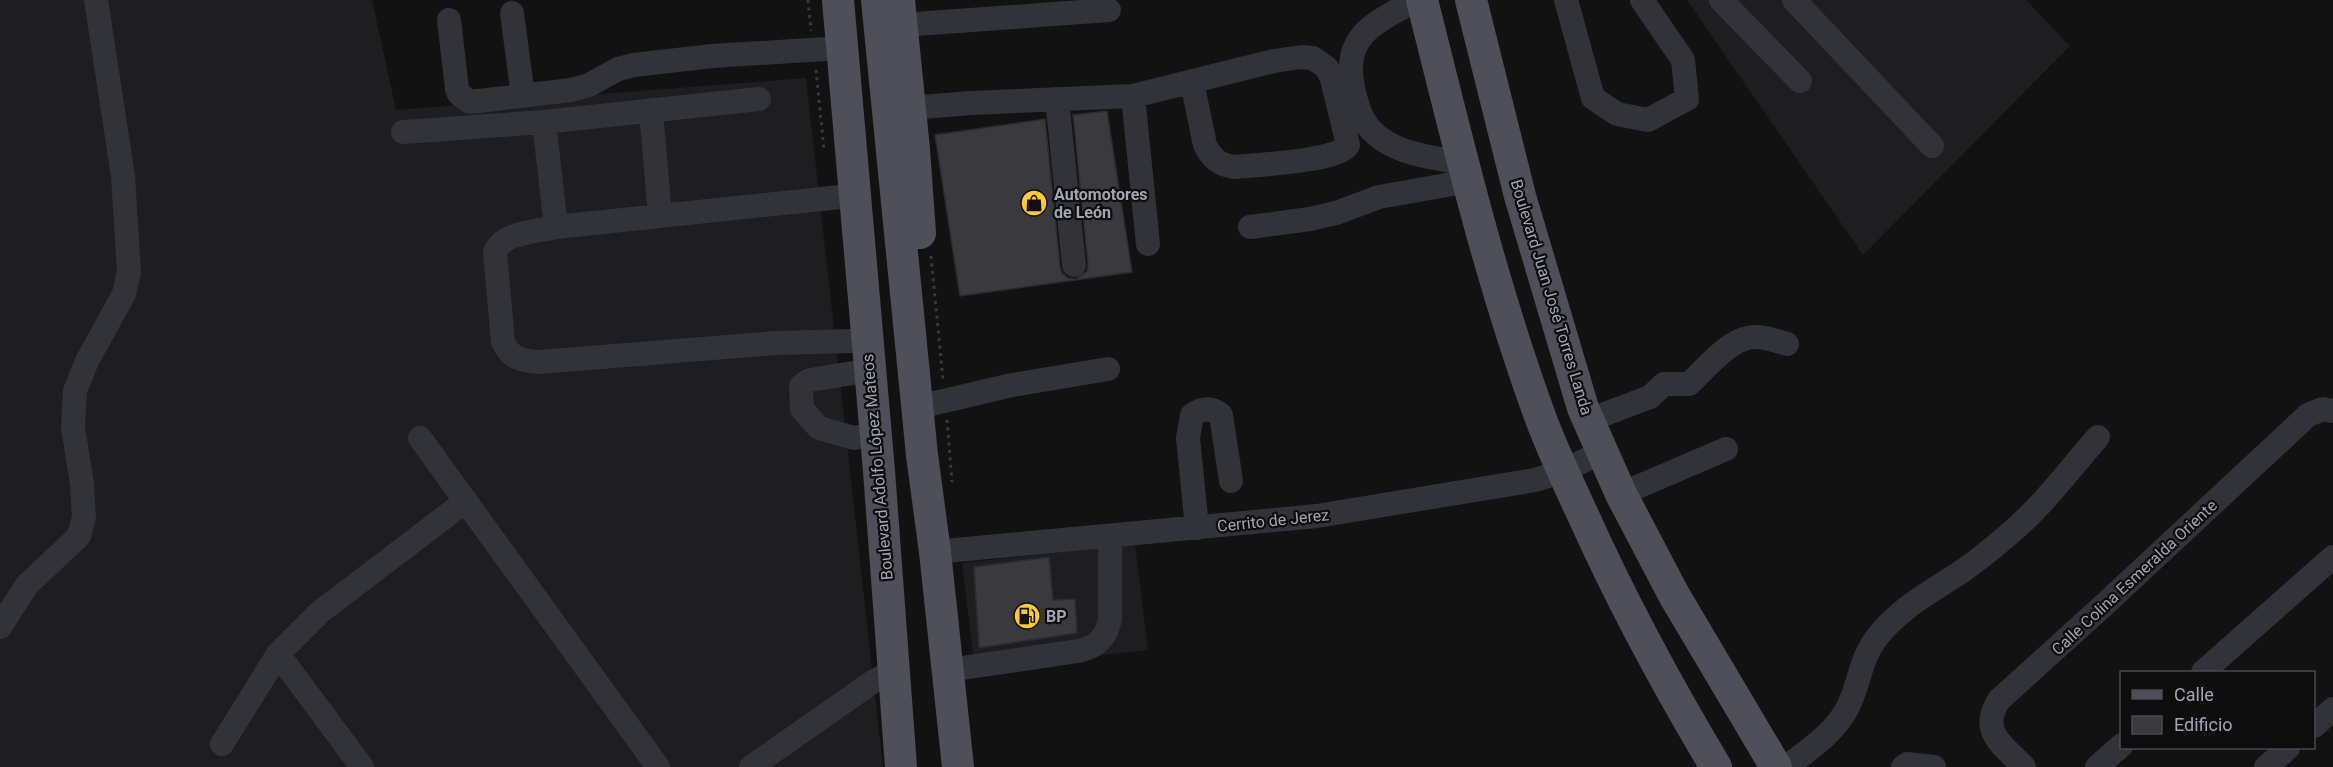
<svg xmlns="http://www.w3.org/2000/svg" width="2333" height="767" viewBox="0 0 2333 767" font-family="Roboto,sans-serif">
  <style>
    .built { fill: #1e1e20 }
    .building { fill: #39393e; stroke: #2c2b2f; stroke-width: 1.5 }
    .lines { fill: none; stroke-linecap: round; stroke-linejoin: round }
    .path { stroke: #383940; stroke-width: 3; stroke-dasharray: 3 4.5; stroke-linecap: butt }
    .minor { stroke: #323339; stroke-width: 24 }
    .major { stroke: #4e4f58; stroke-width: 32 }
    .labels { text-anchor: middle; stroke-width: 4.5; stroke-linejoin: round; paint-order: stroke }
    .poi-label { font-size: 16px; font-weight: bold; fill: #a2a6b5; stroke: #0d0d0e; text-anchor: start }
    .street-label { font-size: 16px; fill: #a2a6b5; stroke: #0d0d0e }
  </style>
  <rect width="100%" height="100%" fill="#121213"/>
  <path class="built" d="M0 0H372L396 110 806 78 883 767H0Z
    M1687 0H2026L2070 46 1863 255Z
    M1135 544 1148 650 975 669 962 563Z"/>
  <path class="building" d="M1107 111 1132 272 960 296 935 135 1045 119 1060 266 1062 273 1068 278 1076 279 1087 271 1088 264 1073 115Z
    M1049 557 1053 600 1075 599 1077 633 979 648 974 567Z"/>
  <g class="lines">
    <path class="path" d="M808 0 811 31
      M816 70 824 150
      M931 256 943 380
      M947 420 952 482"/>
    <path class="minor" d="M1416 0C1367 27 1339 38 1356 100 1361 120 1370 133 1388 143 1410 156 1438 158 1463 163
      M1566 0 1593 98 1617 114 1648 120 1687 99 1683 60 1642 0
      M1721 0 1800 81
      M1794 0 1932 146
      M512 13 523 96
      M449 20 457 89 459 94 470 102 571 90 589 85 618 69 634 65 712 56 825 49
      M902 25 1109 10
      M1133 96 1274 61 1301 57 1313 58 1327 68 1332 79 1348 145C1339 161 1255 165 1235 167 1219 165 1212 159 1205 145L1192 82
      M1057 99 1074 265
      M910 108 971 103 1133 96 1148 244
      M651 111 660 216
      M544 122 759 99
      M403 132 544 122 556 227C536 232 503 232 495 252L503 342C511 359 522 361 539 362L776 343 855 341
      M556 227 840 197
      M1250 227 1310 219 1336 213 1379 197 1469 181
      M859 372 810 380 801 386 802 409 819 428 854 438 869 435
      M931 404 1012 385 1108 369
      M1589 420 1650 397 1664 384H1689C1704 370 1725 345 1744 339 1758 334 1773 340 1787 344
      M420 438 658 767
      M1621 494 1726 449
      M1197 528 1188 438 1192 415C1201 408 1212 407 1221 415L1231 481
      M935 552 1317 516 1535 480 1563 471 1602 452
      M0 627 27 585 79 536 84 517 82 484 73 427 75 391 87 361 124 294 129 272 123 176 96 0
      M278 654 362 767
      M948 670 1078 651C1097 647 1106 638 1110 619V536
      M2203 672 2333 557
      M2314 726 2333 709
      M222 744 278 654 320 612 466 501
      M751 767 874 681 893 671
      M1786 767C1808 750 1835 733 1848 707 1860 683 1860 658 1878 636 1900 608 1932 591 1961 572 1977 561 1993 548 2008 535 2042 507 2069 470 2098 437
      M1903 767 1907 764 1934 767
      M2024 767C2002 744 1979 732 1999 700L2104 605 2308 415 2323 409 2333 411
      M2097 767 2122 745
      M2266 767 2288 748"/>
    <path class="major" d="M838 0 879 471 901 767
      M877 0 922 455 935 552 958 767
      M899 0 914 149 920 233
      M1422 0C1457 140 1491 283 1541 419 1553 451 1568 483 1583 515 1622 602 1667 685 1716 767
      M1471 0 1520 196 1583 408 1621 494 1674 595 1776 767"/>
  </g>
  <defs>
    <symbol id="shop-disc" viewBox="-11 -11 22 22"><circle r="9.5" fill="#fecd1f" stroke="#0d0d0e"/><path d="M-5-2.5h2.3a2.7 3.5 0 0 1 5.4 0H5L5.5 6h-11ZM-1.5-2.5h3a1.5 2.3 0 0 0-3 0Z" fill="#111"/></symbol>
    <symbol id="fuel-disc" viewBox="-11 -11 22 22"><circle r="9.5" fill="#fecd1f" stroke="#0d0d0e"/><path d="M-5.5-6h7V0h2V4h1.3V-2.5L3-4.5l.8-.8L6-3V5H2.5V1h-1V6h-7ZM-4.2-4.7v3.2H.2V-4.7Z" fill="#111"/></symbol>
  </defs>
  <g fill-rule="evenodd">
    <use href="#shop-disc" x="1019" y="188" width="30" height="30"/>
    <use href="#fuel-disc" x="1012" y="601" width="30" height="30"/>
  </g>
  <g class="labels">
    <g class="poi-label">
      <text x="1054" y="200">Automotores<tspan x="1054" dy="18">de León</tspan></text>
      <text x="1046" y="622">BP</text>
    </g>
    <g class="street-label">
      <text transform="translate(1552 297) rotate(73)" y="6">Boulevard Juan José Torres Landa</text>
      <text transform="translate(877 467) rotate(-95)" y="6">Boulevard Adolfo López Mateos</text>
      <text transform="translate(1273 520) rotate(-6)" y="6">Cerrito de Jerez</text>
      <text transform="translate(2134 577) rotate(-43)" y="6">Calle Colina Esmeralda Oriente</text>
    </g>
  </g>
  <rect x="2120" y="671" width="195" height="78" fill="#0d0d0e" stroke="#494a51" stroke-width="1.5"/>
  <rect x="2132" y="690" width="30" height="9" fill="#4e4f58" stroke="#494a51" stroke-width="1.5"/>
  <text x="2174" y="701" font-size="18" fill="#a2a6b5">Calle</text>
  <rect x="2132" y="716" width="30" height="18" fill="#39393e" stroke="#494a51" stroke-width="1.5"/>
  <text x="2174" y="731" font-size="18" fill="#a2a6b5">Edificio</text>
</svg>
